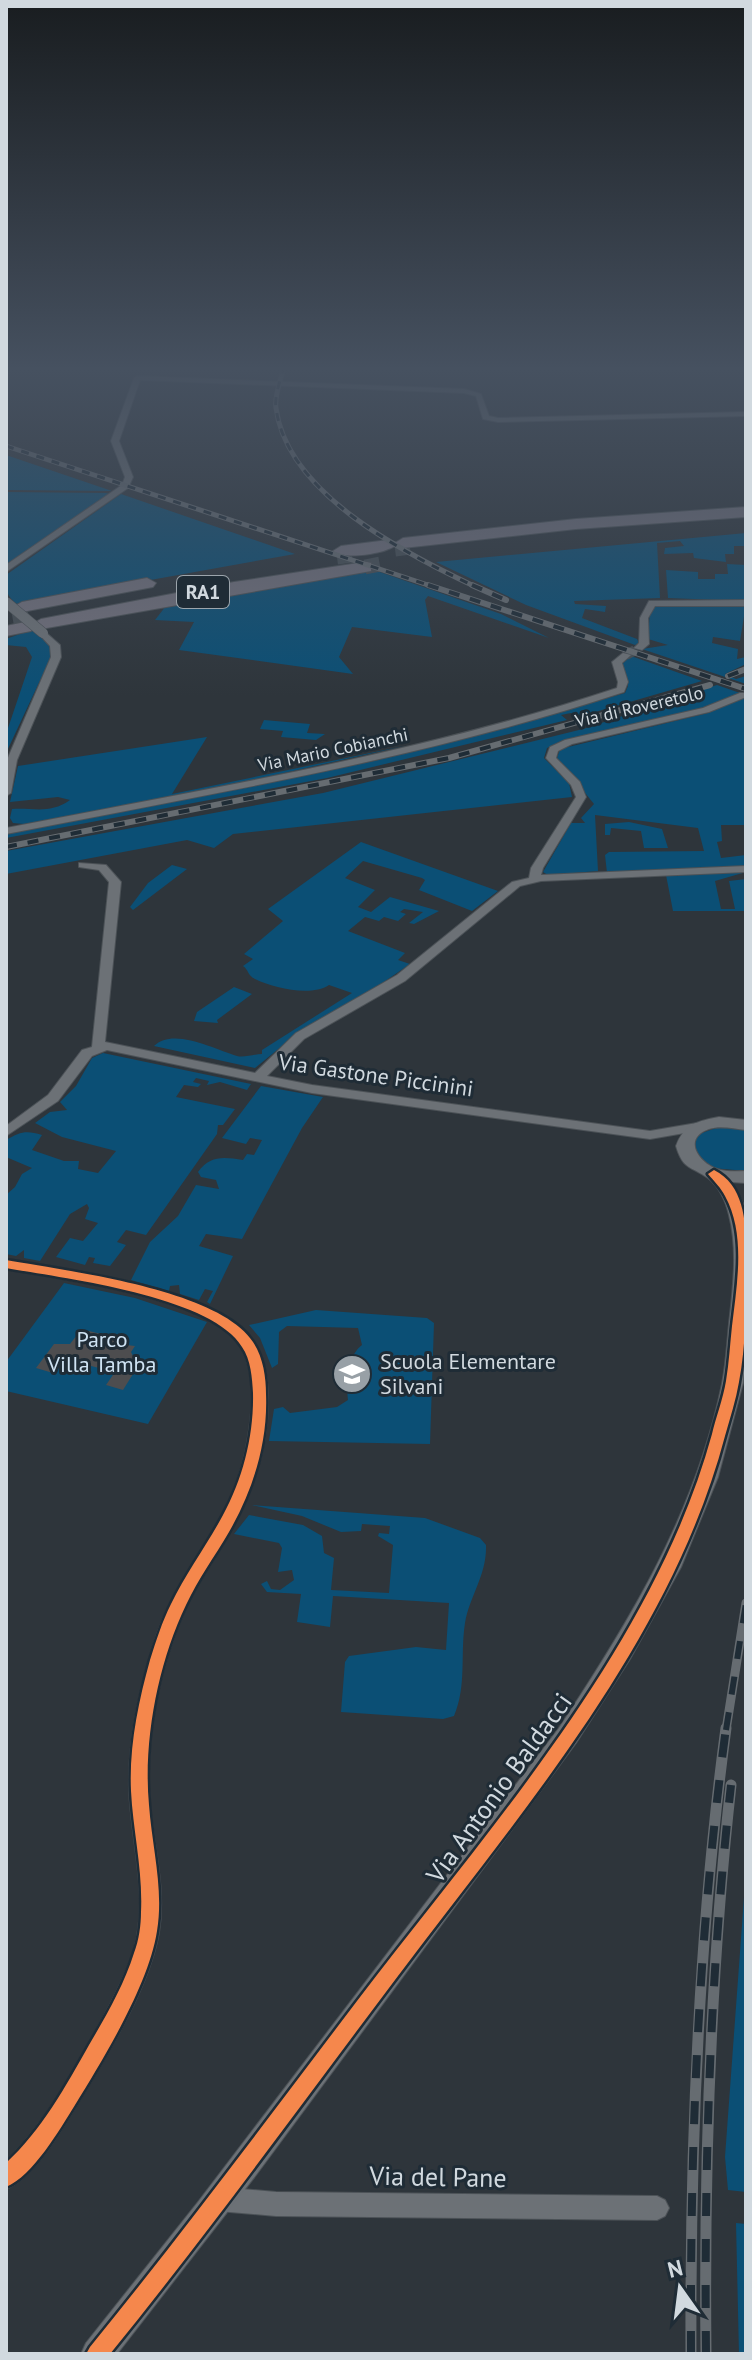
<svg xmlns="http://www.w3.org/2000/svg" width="752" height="2360" viewBox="0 0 752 2360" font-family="'PT Sans',sans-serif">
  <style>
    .green { fill: #0b4f75 }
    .building { fill: #4d4d4f }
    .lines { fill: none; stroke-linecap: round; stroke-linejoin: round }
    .minor-tunnel { stroke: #464e54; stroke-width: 10; stroke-dasharray: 10 5; stroke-linecap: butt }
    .motorway-tunnel-far1 { stroke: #464e54; stroke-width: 15; stroke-dasharray: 15 8; stroke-linecap: butt }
    .motorway-tunnel { stroke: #464e54; stroke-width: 20; stroke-dasharray: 20 10; stroke-linecap: butt }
    .minor-casing { stroke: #4c5257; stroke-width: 2 }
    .tertiary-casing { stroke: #4c5257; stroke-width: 2 }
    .motorway-casing { stroke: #4c5257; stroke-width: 2 }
    .minor { fill: #6c7176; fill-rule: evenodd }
    .tertiary { fill: #6c7176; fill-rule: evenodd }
    .motorway { fill: #71707b; fill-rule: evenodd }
    .rail-far3-casing { stroke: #666c71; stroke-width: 5 }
    .rail-far2-casing { stroke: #666c71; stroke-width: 6 }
    .rail-far1-casing { stroke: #666c71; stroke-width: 9 }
    .rail-casing { stroke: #666c71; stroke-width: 11 }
    .rail-far3 { stroke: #1f2c36; stroke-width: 3; stroke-dasharray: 8; stroke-linecap: butt }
    .rail-far2 { stroke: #1f2c36; stroke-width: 4; stroke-dasharray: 11; stroke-linecap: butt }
    .rail-far1 { stroke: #1f2c36; stroke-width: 6; stroke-dasharray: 18; stroke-linecap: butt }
    .rail { stroke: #1f2c36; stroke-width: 8; stroke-dasharray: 23; stroke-linecap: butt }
    .minor-bridge-casing { stroke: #4c5257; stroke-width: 11; stroke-linecap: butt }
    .minor-bridge { stroke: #6c7176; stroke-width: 10 }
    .cycleway-casing { stroke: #1f2c36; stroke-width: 5 }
    .cycleway { fill: #f5874c; fill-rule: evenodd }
    .labels { text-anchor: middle; stroke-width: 6; stroke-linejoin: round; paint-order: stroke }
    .far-street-label { font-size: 18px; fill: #d1d9df; stroke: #1f2c36 }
    .shield { fill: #1f2c36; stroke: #9ca5ac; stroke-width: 2 }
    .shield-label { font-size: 20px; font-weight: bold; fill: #d1d9df }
    .street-label { font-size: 22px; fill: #d1d9df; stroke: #1f2c36 }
    .park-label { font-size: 22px; fill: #cfe3f3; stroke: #1f2c36 }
    .poi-label { font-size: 22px; fill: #d1d9df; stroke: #1f2c36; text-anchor: start }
    .near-street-label { font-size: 26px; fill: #d1d9df; stroke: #1f2c36 }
  </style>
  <rect width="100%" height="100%" fill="#2e353b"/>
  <path class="green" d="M6 455 112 491 6 490Z
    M6 492 105 493 111 494 6 565Z
    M121 494 295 554 17 604C5 595 6 589 6 575Z
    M746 533V546H734V554H725L726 562 694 558 693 553 664 554 665 548 684 546 680 541 657 543 660 598 574 601 575 604 606 606 605 612 585 609 582 618 637 639 639 643 635 645 526 605 436 562Z
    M727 564 746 565V601L668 598 666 570 698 572V579H715V574H728Z
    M374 570 501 614 549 638 428 596 425 600 432 637 352 627 339 657 353 674 179 650 194 622 155 620 169 602Z
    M655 604H746L740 641 713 637 712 643 738 649 737 659 746 657V664L725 674 736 679 746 676V684L642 649 668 645 648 639 650 611Z
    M31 630 49 644 52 655 6 753V734L32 657 26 647 6 645V639Z
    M631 656 702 681 578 717 571 713 561 715 567 720 327 778 6 838V834L374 761 506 728 625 693 628 686 622 664Z
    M717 685 740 693 699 709 561 741 547 748 544 758 569 783 572 797 233 834 214 848 187 840 6 874V851L323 793 583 729Z
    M746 695V825H721L722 841 717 842 721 858 746 855V867L607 873 605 855 609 852 704 851 698 828 595 815 598 871 548 875 543 872 571 823H585L581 818 594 804 557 758 560 749 708 713Z
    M264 720 310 724 307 733 325 734 316 740 281 737 283 731 260 729Z
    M207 737 172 794 409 745 208 790 24 824 13 823 10 818 12 809C31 807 49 815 70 800L58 797 10 802 18 766Z
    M629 822 662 829 668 848H644L641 831 611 828 610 835H605V824Z
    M361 842 498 891 472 911 419 890 425 880 422 878 363 861 345 878 375 890 358 907 371 912 390 897 439 911 414 924 409 923 423 912 404 909 400 912 406 914 398 921 384 917 379 921 365 917 348 931 405 953 398 960 410 964 362 997 303 1029 255 1068 154 1046C173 1027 214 1049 237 1056 244 1058 254 1054 262 1054V1050L352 993 329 985C311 997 273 988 255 979 247 975 249 970 243 966L253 959 244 954 283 921 268 909Z
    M172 865 187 869 133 910 130 907 148 883Z
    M746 872 715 881 721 909H735L729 881 746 879V911H673L666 875Z
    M234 987 252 994 217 1020 218 1023 194 1021 197 1012Z
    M103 1053 251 1084 247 1090 220 1082 207 1085 209 1081 196 1078 193 1082 201 1084 198 1087 184 1085 176 1097 235 1109 223 1125H218L217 1134 146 1235 126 1230 117 1242 126 1245 110 1266 93 1263 95 1258 89 1257 85 1265 56 1257 70 1238 83 1241 98 1223 85 1219 89 1208 87 1204 70 1214 40 1261 24 1258V1250L16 1256 6 1254V1195L15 1187 22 1174 32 1168 6 1157V1140C20 1132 26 1130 42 1135L32 1150 64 1161H79L78 1169 98 1173 116 1151 62 1137 35 1123 50 1112 67 1110 60 1102 76 1086 92 1058Z
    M261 1086 323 1097 302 1128 242 1239 206 1234 199 1246 233 1256 210 1304 207 1302 213 1291 205 1289 199 1300 180 1294 179 1285 170 1286 169 1291 131 1280 150 1242 178 1216 196 1185 219 1189 216 1180 201 1177 198 1172C210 1155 224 1157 243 1160L247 1154 254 1155 262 1140 250 1138 246 1144 222 1138Z
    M719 1127 746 1130V1171L712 1168 695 1155 693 1140 699 1134Z
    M64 1283 135 1298 207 1322 148 1424 6 1391V1362Z
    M316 1310 427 1318 434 1323 430 1444 269 1441 274 1409 283 1407 290 1413 337 1407 348 1400C346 1383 347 1356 362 1345L358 1328 287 1326 279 1332 278 1364 272 1368 260 1338 249 1325Z
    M252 1505 425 1518 480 1538 486 1545C487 1575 470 1595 465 1623 460 1655 467 1685 454 1716L443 1719 341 1712 345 1662 349 1656 416 1647 446 1650 449 1603 333 1596 330 1627 297 1622 301 1594 267 1592 261 1584 267 1581 271 1589 280 1590 294 1580 292 1570 278 1572 282 1548 279 1543 234 1534 249 1515 303 1525 322 1536 324 1553 334 1558 331 1590 389 1593 393 1545 378 1536 379 1533 389 1534 390 1526 362 1524 361 1531 341 1532 302 1516Z
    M746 1870V2192L728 2190 725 2157Z
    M736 2223 746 2224V2354H739Z"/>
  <path class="building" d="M89 1331 129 1341 127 1345 135 1346 131 1352 138 1366 123 1390 106 1385 115 1372 63 1359 53 1373 36 1368 54 1344H70L77 1335 85 1336Z"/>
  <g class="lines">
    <path class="minor-tunnel" d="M626 655 639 648"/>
    <path class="motorway-tunnel-far1" d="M395 549 411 547
      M337 557 353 555
      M365 567 381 564"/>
    <path class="motorway-tunnel" d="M12 615 28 612"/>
    <defs>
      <path id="minor" d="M137 376 464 389 481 394 489 416 498 418 746 412V416L498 422 483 419 476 396 464 393 140 380 119 441 133 477 128 488 6 572V565L122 485 125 477 111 441 134 378Z
        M746 600V606H655L648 618 649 644 642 650 634 648 639 643 640 618 649 601Z
        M43 630 60 645 61 657 17 760 11 793 6 796 7 760 51 657 50 646 38 633Z
        M623 653 631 655 622 663 628 682 624 692C423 759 213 793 6 834V828C211 788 418 754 617 688L618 682 612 662Z
        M740 693H746V697L709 712 572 744 558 751 556 758 580 782 586 797 543 868 541 875 746 866V872L541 881 520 886 405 981 304 1039 267 1076 312 1085 650 1131 697 1123 704 1127 702 1130 650 1139 312 1093 107 1050 92 1056 58 1101 6 1136V1126L48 1095 82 1050 92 1047 109 882 99 870 79 867V863L106 865 121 882 105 1042 255 1073 296 1033 397 975 512 882 529 878 531 868 576 797 571 785 546 758 550 747 565 740 703 708Z
        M6 1259C67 1270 219 1288 254 1342 264 1357 267 1376 268 1394 269 1443 254 1490 230 1532 216 1557 199 1580 187 1605 159 1665 144 1740 150 1806 154 1848 166 1890 159 1932 149 1989 105 2058 76 2106 60 2132 34 2177 6 2189V2161C47 2122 77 2066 104 2016 115 1995 127 1973 134 1950 149 1896 131 1842 129 1788 128 1736 141 1683 157 1634 173 1589 203 1553 224 1512 240 1481 248 1448 251 1413 253 1392 252 1367 242 1348 214 1298 61 1279 6 1269Z
        M218 2187 276 2192 657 2196 665 2200 669 2208 665 2216 657 2220 276 2216 218 2211 210 2207 206 2199 210 2191Z"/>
      <path id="tertiary" d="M719 1117 746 1120V1130C734 1129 721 1125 709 1129 680 1139 701 1166 721 1170 729 1172 738 1171 746 1171V1183L731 1182 746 1209V1350L743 1383 718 1477 681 1567 630 1659 576 1743 256 2175 117 2354H81L86 2343 198 2202 559 1728C630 1621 696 1512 722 1384 726 1364 727 1344 729 1324 733 1288 738 1250 729 1215 726 1202 719 1187 708 1178 691 1166 683 1170 676 1146 684 1124 698 1121 719 1117Z"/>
      <path id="motorway" d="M746 507V517L576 529 403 548 396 545C385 554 344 560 333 551L341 546 388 540 395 543 403 538 576 519Z
        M365 562 371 563V571L41 629 32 624 41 619 234 582Z
        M147 578 156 583 153 587 22 612 13 607 22 602Z
        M25 622 34 627 31 631 6 636V626Z"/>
    </defs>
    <use href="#minor" class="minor-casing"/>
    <use href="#tertiary" class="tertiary-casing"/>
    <use href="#motorway" class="motorway-casing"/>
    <use href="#minor" class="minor"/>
    <use href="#tertiary" class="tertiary"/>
    <use href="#motorway" class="motorway"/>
    <defs>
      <path id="rail-far3" d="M284 366C281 379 274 396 276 408 287 494 406 554 476 587
        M6 446 434 587"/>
      <path id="rail-far2" d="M428 585 746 689
        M472 585 506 600
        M728 676 746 669
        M6 847 449 758 710 685"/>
      <path id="rail-far1" d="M726 1730 746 1603"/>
      <path id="rail" d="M691 2354C690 2144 698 1936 726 1728
        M706 2354C704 2164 710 1974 731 1785"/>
    </defs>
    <use href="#rail-far3" class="rail-far3-casing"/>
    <use href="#rail-far2" class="rail-far2-casing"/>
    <use href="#rail-far1" class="rail-far1-casing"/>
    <use href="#rail" class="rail-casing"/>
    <use href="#rail-far3" class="rail-far3"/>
    <use href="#rail-far2" class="rail-far2"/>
    <use href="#rail-far1" class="rail-far1"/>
    <use href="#rail" class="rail"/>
    <defs>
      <path id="minor-bridge" d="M6 602 43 633"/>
    </defs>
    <use href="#minor-bridge" class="minor-bridge-casing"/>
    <use href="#minor-bridge" class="minor-bridge"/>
    <defs>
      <path id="cycleway" d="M714 1170C750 1188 746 1237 746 1271 746 1308 746 1345 739 1382 736 1400 730 1418 725 1436 671 1640 522 1811 398 1976 303 2102 210 2231 110 2354H86L90 2347C182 2234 269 2117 357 2001 488 1829 654 1646 712 1434 716 1417 723 1399 726 1381 729 1363 730 1344 732 1326 737 1284 746 1234 725 1196 721 1188 714 1181 708 1174Z
        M6 1260C67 1271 219 1289 253 1342 263 1357 266 1377 266 1394 268 1443 253 1490 229 1532 215 1556 198 1579 186 1605 158 1663 143 1741 149 1805 152 1847 164 1889 157 1931 149 1984 104 2058 75 2105 60 2129 33 2176 6 2187V2163C41 2131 66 2086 89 2045 106 2016 124 1985 134 1953 139 1940 141 1925 141 1912 143 1871 133 1831 131 1791 129 1747 138 1703 150 1660 156 1641 162 1622 171 1604 186 1573 207 1545 223 1515 243 1479 254 1435 253 1393 252 1378 251 1360 242 1347 212 1296 62 1278 6 1268Z"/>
    </defs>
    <use href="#cycleway" class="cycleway-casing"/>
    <use href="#cycleway" class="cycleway"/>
  </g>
  <linearGradient id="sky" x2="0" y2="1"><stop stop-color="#191d20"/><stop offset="0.53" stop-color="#465160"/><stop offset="1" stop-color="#465160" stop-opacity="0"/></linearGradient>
  <rect width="752" height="696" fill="url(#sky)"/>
  <defs>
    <symbol id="school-disc" viewBox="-11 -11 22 22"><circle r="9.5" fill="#98a0a6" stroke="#1f2c36"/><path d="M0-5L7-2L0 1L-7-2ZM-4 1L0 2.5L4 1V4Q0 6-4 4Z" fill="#fff"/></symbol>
  </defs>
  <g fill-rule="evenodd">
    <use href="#school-disc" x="330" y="1352" width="44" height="44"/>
  </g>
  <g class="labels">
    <g class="far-street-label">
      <text transform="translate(639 707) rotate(-13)" y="6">Via di Roveretolo</text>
      <text transform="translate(333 750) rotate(-12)" y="6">Via Mario Cobianchi</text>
    </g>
    <rect class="shield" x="177" y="576" width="52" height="32" rx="6"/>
    <g class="shield-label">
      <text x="203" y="599">RA1</text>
    </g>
    <g class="street-label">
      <text transform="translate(376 1075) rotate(8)" y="8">Via Gastone Piccinini</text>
    </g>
    <g class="park-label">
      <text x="102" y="1347">Parco<tspan x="102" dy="25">Villa Tamba</tspan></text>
    </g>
    <g class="poi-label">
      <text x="380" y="1369">Scuola Elementare<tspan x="380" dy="25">Silvani</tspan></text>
    </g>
    <g class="near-street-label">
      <text transform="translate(499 1788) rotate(-54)" y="9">Via Antonio Baldacci</text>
      <text transform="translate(438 2177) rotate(1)" y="9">Via del Pane</text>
    </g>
  </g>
  <rect width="752" height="2360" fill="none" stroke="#d1d9df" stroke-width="16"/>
  <g transform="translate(680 2288) rotate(346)" stroke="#1f2c36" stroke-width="6" paint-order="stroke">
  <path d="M0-6L14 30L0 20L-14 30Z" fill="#d1d9df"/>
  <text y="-12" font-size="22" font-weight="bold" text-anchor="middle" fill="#d1d9df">N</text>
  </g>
</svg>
